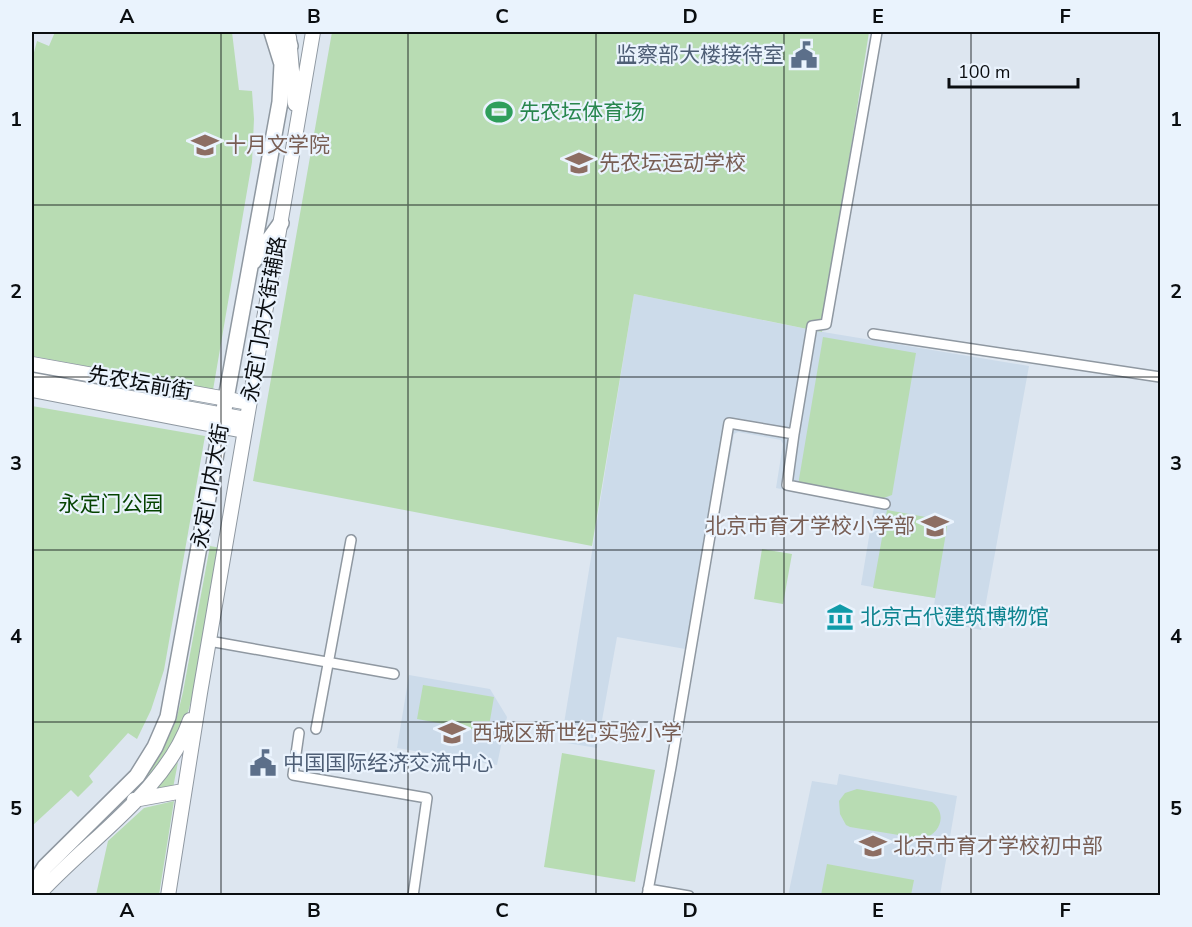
<svg xmlns="http://www.w3.org/2000/svg" width="1192" height="927" viewBox="0 0 1192 927" font-family="'Nunito Sans','Noto Sans SC',sans-serif">
  <style>
    .built { fill: #ccdbea }
    .green { fill: #b8dcb3 }
    .lines { fill: none; stroke-linecap: round; stroke-linejoin: round }
    .street-casing { stroke: #8f98a1; stroke-width: 12 }
    .secondary-casing { stroke: #8f98a1; stroke-width: 16 }
    .primary-casing { stroke: #8f98a1; stroke-width: 18 }
    .street { stroke: #fff; stroke-width: 9 }
    .secondary { stroke: #fff; stroke-width: 14 }
    .primary { stroke: #fff; stroke-width: 15 }
    .grid { fill: none; stroke: #0a0d10; stroke-width: 1.5; stroke-opacity: 0.55 }
    .labels { text-anchor: middle; stroke-width: 4.5; stroke-linejoin: round; paint-order: stroke }
    .service-label { font-size: 21px; fill: #4e5e75; stroke: #eaf3fd; text-anchor: end }
    .leisure-label { font-size: 21px; fill: #27864d; stroke: #eaf3fd; text-anchor: start }
    .education-label { font-size: 21px; fill: #785e54; stroke: #eaf3fd; text-anchor: start }
    .street-label { font-size: 21px; fill: #0a0d10; stroke: #eaf3fd }
    .park-label { font-size: 21px; fill: #054300; stroke: #eaf3fd }
    .culture-label { font-size: 21px; fill: #0d838f; stroke: #eaf3fd; text-anchor: start }
    .neatline { fill: none; stroke: #0a0d10; stroke-width: 2 }
    .grid-label { font-size: 20px; text-anchor: middle; font-weight: bold; fill: #0a0d10 }
  </style>
  <rect width="100%" height="100%" fill="#dde6f0"/>
  <path class="built" d="M634 294 817 331 1029 366 981 630 932 620 935 598 861 585 874 507 776 488 783 444 781 440 738 432 734 434 726 479 720 478 691 650 617 637 597 748 561 742Z
    M409 675 490 689 507 717 497 765 397 748Z
    M839 774 957 796 940 895 788 896 812 781 837 785Z"/>
  <path class="green" d="M55 32H232L239 90 252 91 254 119 252 162 213 390 32 356V60L37 41 49 46Z
    M332 32H869L822 332 634 294 592 546 253 481Z
    M823 337 916 353 892 495 881 499 798 485Z
    M32 406 205 436 164 670 151 710 137 739 128 733 89 776 93 782 78 797 71 790 32 826Z
    M887 510 948 521 935 598 873 588Z
    M210 546 221 548 195 687 188 712 177 738 156 771 121 805 148 771 176 721 183 692Z
    M762 549 792 554 783 604 754 599Z
    M423 685 494 697 488 732 417 719Z
    M562 753 655 770 635 882 544 867Z
    M178 762 173 788 154 792Z
    M857 789 932 802C948 814 940 834 923 839L850 827 846 825 840 814 839 801 845 793Z
    M174 801 159 895H96L108 841 144 808Z
    M827 864 914 880 911 895H821Z"/>
  <g class="lines">
    <defs>
      <path id="street" d="M873 334 1160 377
        M794 434 787 485 885 504
        M209 641 394 674
        M316 729 351 540
        M299 733 293 775 427 798 413 896
        M648 889 689 896
        M647 896 671 767 729 423 794 434 812 326 826 324 877 32"/>
      <path id="secondary" d="M289 37 295 104
        M32 364 249 403
        M32 380 246 419
        M32 390 244 431
        M134 800 183 791
        M37 896C86 841 165 792 190 720
        M168 896 200 693 313 32"/>
      <path id="primary" d="M285 32 290 46
        M253 262 281 223
        M32 896 34 884 45 867 137 776 155 747 168 717 280 102 282 64 272 32"/>
    </defs>
    <use href="#street" class="street-casing"/>
    <use href="#secondary" class="secondary-casing"/>
    <use href="#primary" class="primary-casing"/>
    <use href="#street" class="street"/>
    <use href="#secondary" class="secondary"/>
    <use href="#primary" class="primary"/>
  </g>
  <path class="grid" d="M221 32V896M408 32V896M596 32V896M784 32V896M971 32V896M32 205H1160M32 377H1160M32 550H1160M32 722H1160"/>
  <defs>
    <symbol id="civic-bare" viewBox="-9 -9 18 18"><path d="M-.6-6.5H3V-4.5H.6V-3L4-1V1h2V6H-6V1h2V-1L-.6-3ZM-1.2 2.5V6h2.4V2.5Z" fill="#5c6f8a" stroke="#eaf3fd" stroke-width="2.5" paint-order="stroke"/></symbol>
    <symbol id="stadium-bare" viewBox="-9 -9 18 18"><path d="M0-5a6.5 5 0 1 0 0 10a6.5 5 0 1 0 0-10ZM-3.5-1.8h7v3.6h-7Z" fill="#2e9e5b" stroke="#eaf3fd" stroke-width="2.5" paint-order="stroke"/></symbol>
    <symbol id="university-bare" viewBox="-9 -9 18 18"><path d="M0-5L7-2L0 1L-7-2ZM-4 1L0 2.5L4 1V4Q0 6-4 4Z" fill="#8d6e63" stroke="#eaf3fd" stroke-width="2.5" paint-order="stroke"/></symbol>
    <symbol id="school-bare" viewBox="-9 -9 18 18"><path d="M0-5L7-2L0 1L-7-2ZM-4 1L0 2.5L4 1V4Q0 6-4 4Z" fill="#8d6e63" stroke="#eaf3fd" stroke-width="2.5" paint-order="stroke"/></symbol>
    <symbol id="museum-bare" viewBox="-9 -9 18 18"><path d="M0-6L6-3V-2H-6V-3ZM-5-1h2V3h-2ZM-1-1h2V3h-2ZM3-1h2V3H3ZM-6 4H6V6H-6Z" fill="#0f9aa8" stroke="#eaf3fd" stroke-width="2.5" paint-order="stroke"/></symbol>
  </defs>
  <g fill-rule="evenodd">
    <use href="#civic-bare" x="785" y="36" width="38" height="38"/>
    <use href="#stadium-bare" x="480" y="93" width="38" height="38"/>
    <use href="#university-bare" x="186" y="126" width="38" height="38"/>
    <use href="#university-bare" x="560" y="144" width="38" height="38"/>
    <use href="#school-bare" x="916" y="507" width="38" height="38"/>
    <use href="#museum-bare" x="821" y="598" width="38" height="38"/>
    <use href="#school-bare" x="433" y="714" width="38" height="38"/>
    <use href="#civic-bare" x="244" y="744" width="38" height="38"/>
    <use href="#school-bare" x="854" y="827" width="38" height="38"/>
  </g>
  <g class="labels">
    <g class="service-label">
      <text x="784" y="62">监察部大楼接待室</text>
      <text x="283" y="770" text-anchor="start">中国国际经济交流中心</text>
    </g>
    <g class="leisure-label">
      <text x="519" y="119">先农坛体育场</text>
    </g>
    <g class="education-label">
      <text x="225" y="152">十月文学院</text>
      <text x="599" y="170">先农坛运动学校</text>
      <text x="915" y="533" text-anchor="end">北京市育才学校小学部</text>
      <text x="472" y="740">西城区新世纪实验小学</text>
      <text x="893" y="853">北京市育才学校初中部</text>
    </g>
    <g class="street-label">
      <text transform="translate(264 319) rotate(-80)" y="7">永定门内大街辅路</text>
      <text transform="translate(140 383) rotate(10)" y="7">先农坛前街</text>
      <text transform="translate(210 486) rotate(-80)" y="7">永定门内大街</text>
    </g>
    <g class="park-label">
      <text x="111" y="511">永定门公园</text>
    </g>
    <g class="culture-label">
      <text x="860" y="624">北京古代建筑博物馆</text>
    </g>
  </g>
  <rect width="1192" height="927" fill="none" stroke="#eaf3fd" stroke-width="66"/>
  <path d="M949 78v9h129v-9" fill="none" stroke="#0a0d10" stroke-width="3"/>
  <text x="958" y="78" font-size="18" fill="#0a0d10" stroke="#eaf3fd" stroke-width="4.5" paint-order="stroke">100 m</text>
  <rect x="33" y="33" width="1126" height="861" class="neatline"/>
  <g class="grid-label">
    <text x="127" y="23">A</text>
    <text x="314" y="23">B</text>
    <text x="502" y="23">C</text>
    <text x="690" y="23">D</text>
    <text x="878" y="23">E</text>
    <text x="1065" y="23">F</text>
    <text x="16" y="126">1</text>
    <text x="1176" y="126">1</text>
    <text x="16" y="298">2</text>
    <text x="1176" y="298">2</text>
    <text x="16" y="470">3</text>
    <text x="1176" y="470">3</text>
    <text x="16" y="643">4</text>
    <text x="1176" y="643">4</text>
    <text x="16" y="815">5</text>
    <text x="1176" y="815">5</text>
    <text x="127" y="917">A</text>
    <text x="314" y="917">B</text>
    <text x="502" y="917">C</text>
    <text x="690" y="917">D</text>
    <text x="878" y="917">E</text>
    <text x="1065" y="917">F</text>
  </g>
</svg>
